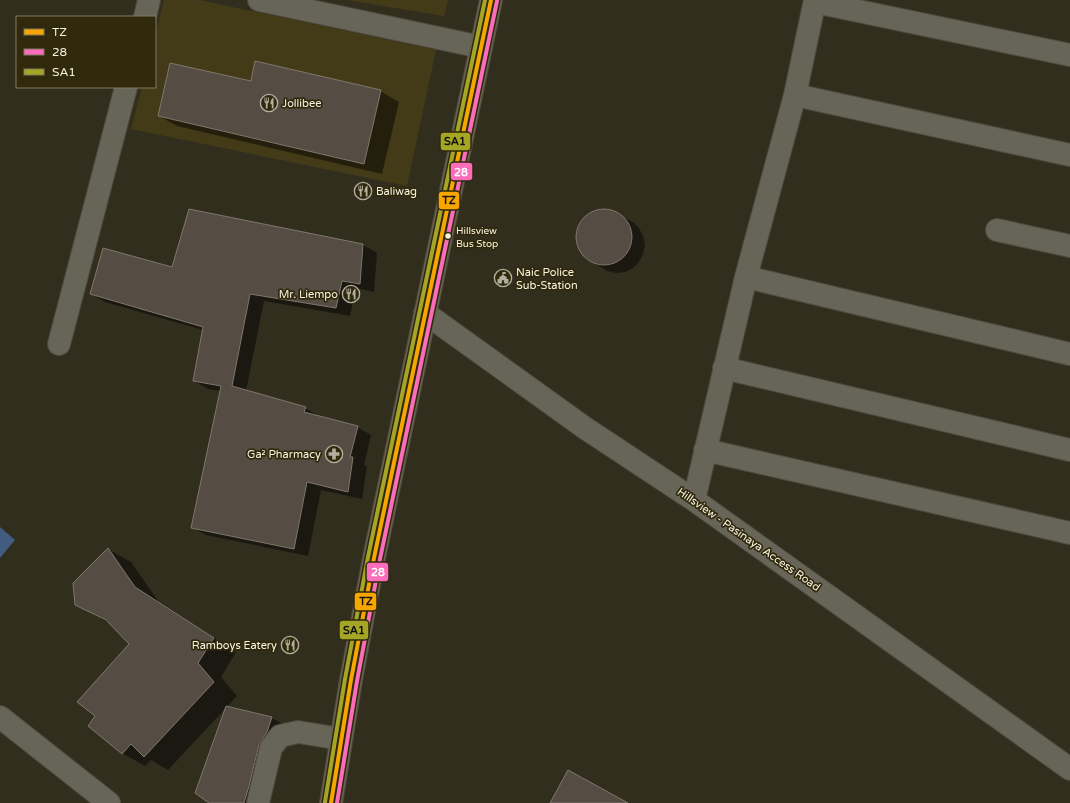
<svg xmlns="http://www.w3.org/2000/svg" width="1070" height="803" viewBox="0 0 1070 803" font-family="'Varela Round',sans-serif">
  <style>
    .built { fill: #433b18 }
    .water { fill: #415c80 }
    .shadow { fill: #0007 }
    .building { fill: #554d43; stroke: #7f776c }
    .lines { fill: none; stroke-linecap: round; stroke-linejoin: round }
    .minor-casing { stroke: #4e4a3d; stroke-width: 24 }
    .major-casing { stroke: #4e4a3d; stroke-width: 24 }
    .minor { stroke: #676458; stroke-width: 22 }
    .major { stroke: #686252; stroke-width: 22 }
    .bus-1-casing { stroke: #30290c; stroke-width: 7 }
    .bus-2-casing { stroke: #30290c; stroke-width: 7 }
    .bus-3-casing { stroke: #30290c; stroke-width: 7 }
    .bus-1 { stroke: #f7a600; stroke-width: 4 }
    .bus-2 { stroke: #fb6dba; stroke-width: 4 }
    .bus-3 { stroke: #a6a626; stroke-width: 4 }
    .bus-dot { fill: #f8f4e3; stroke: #30290c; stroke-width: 1.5 }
    .labels { text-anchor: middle; stroke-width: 3.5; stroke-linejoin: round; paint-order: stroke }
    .bus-label { font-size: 10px; fill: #f8f4e3; stroke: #30290c; text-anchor: start }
    .poi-label { font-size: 11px; fill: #f8f4e3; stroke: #30290c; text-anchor: start }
    .street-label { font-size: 11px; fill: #f8f4e3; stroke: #30290c }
    .line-badge { stroke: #30290c; stroke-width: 1.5 }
    .badge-label { font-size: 11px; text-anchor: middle; font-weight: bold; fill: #fff }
    .pale-badge-label { font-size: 11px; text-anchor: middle; font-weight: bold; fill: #111 }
  </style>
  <rect width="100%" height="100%" fill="#322e1e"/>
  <path class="built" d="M164 0H199L436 50 407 186 131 129 142 87H155V36Z
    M346 0H448L444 16Z"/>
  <path class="water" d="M0 527 15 540 0 558Z"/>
  <path class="shadow" d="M251 82 380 91 399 102 382 174 177 126 159 116Z
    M190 210 363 245 377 253 374 292 356 288 350 316 264 301 246 391 305 408 319 416 357 427 371 435 364 465 367 466 362 499 321 490 308 556 206 535 192 527 221 391 208 389 194 381 203 330 105 302 91 294 172 269Z
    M602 210 611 211 633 222 639 228 643 236 645 245 643 254 639 262 633 268 625 272 616 273 607 271 586 258 580 251 577 242V233L579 225 585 217 593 212Z
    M108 549 131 562 158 601 236 652 221 677 237 696 168 770 151 760 145 766 122 753 96 716 130 644 111 624 76 605Z
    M226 707 272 718 290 728 277 756 265 803H208Z"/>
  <path class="building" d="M255 61 381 90 364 164 158 116 170 63 251 81Z
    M576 237a28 28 0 1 1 56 0a28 28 0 1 1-56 0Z
    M189 209 363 244 360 284 342 281 336 308 250 294 232 386 306 407 304 412 358 426 350 457H353L348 492 307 482 294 549 191 528 221 386 193 381 203 327 90 294 103 248 172 267Z
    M108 548 135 587 214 638 198 663 214 682 144 757 131 744 122 754 88 726 95 716 77 702 129 644 106 620 75 605 73 583Z
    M226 706 272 717 267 732 259 745 249 786 244 803H209L195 793Z
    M568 770 628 803H550Z"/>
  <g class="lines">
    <defs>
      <path id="minor" d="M259 0 481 47
        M815 2 1070 55
        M145 17 149 0
        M795 95 1070 155
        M997 230 1070 246
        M746 277 1070 354
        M425 313 585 428 694 500 1070 769
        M59 344 126 87
        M724 368 1070 450
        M705 450 1070 533
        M694 500 746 277 795 95 815 0
        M0 717 109 803
        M258 803 271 748 280 736 298 732 341 739"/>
      <path id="major" d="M331 803 351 680 374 558 491 0"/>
    </defs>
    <use href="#minor" class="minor-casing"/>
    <use href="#major" class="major-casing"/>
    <use href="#minor" class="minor"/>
    <use href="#major" class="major"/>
    <defs>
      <path id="bus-1" d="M331 803 351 680 374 558 491 0"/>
      <path id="bus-2" d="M337 803 357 681 380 559 497 1"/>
      <path id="bus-3" d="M325 802 345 679 368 557 485 0"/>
    </defs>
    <use href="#bus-1" class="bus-1-casing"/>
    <use href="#bus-2" class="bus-2-casing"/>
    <use href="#bus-3" class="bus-3-casing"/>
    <use href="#bus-1" class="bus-1"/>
    <use href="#bus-2" class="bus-2"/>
    <use href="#bus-3" class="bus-3"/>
  </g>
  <defs>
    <symbol id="restaurant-ring" viewBox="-11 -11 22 22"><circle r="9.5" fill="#30290c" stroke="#b3af9e" stroke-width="1.5"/><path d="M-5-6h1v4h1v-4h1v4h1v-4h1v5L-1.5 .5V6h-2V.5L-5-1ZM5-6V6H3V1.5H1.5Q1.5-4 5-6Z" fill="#b3af9e"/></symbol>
    <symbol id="civic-ring" viewBox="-11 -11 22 22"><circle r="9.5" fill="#30290c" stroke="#b3af9e" stroke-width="1.5"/><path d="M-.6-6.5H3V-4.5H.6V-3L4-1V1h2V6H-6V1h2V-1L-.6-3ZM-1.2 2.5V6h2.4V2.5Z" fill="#b3af9e"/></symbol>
    <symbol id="pharmacy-ring" viewBox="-11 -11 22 22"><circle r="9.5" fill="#30290c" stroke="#b3af9e" stroke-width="1.5"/><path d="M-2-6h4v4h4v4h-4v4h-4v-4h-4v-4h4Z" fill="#b3af9e"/></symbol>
  </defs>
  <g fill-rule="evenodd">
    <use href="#restaurant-ring" x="259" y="93" width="20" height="20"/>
    <use href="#restaurant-ring" x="353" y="181" width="20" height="20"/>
    <use href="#civic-ring" x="493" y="268" width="20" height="20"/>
    <use href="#restaurant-ring" x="341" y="284" width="20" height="20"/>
    <use href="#pharmacy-ring" x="324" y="444" width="20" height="20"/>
    <use href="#restaurant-ring" x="280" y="635" width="20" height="20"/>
  </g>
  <circle class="bus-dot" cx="448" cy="236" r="3.5"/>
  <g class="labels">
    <g class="bus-label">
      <text x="456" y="234">Hillsview<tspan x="456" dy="13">Bus Stop</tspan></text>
    </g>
    <g class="poi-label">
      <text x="282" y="107">Jollibee</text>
      <text x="376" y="195">Baliwag</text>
      <text x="516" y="276">Naic Police<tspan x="516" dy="13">Sub-Station</tspan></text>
      <text x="338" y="298" text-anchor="end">Mr. Liempo</text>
      <text x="321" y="458" text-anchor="end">Ga² Pharmacy</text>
      <text x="277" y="649" text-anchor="end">Ramboys Eatery</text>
    </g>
    <g class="street-label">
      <text transform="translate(749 539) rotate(35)" y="4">Hillsview - Pasinaya Access Road</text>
    </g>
  </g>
  <g class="line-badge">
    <rect x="440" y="132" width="31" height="19" rx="4" fill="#a6a626"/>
    <rect x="450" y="162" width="23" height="19" rx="4" fill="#fb6dba"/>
    <rect x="438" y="191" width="22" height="19" rx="4" fill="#f7a600"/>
    <rect x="366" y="562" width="23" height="20" rx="4" fill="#fb6dba"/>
    <rect x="354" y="592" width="23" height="19" rx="4" fill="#f7a600"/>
    <rect x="339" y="620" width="30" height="20" rx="4" fill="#a6a626"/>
  </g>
  <g class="badge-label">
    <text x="461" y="176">28</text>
    <text x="378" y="576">28</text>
  </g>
  <g class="pale-badge-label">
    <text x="455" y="145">SA1</text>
    <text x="449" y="204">TZ</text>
    <text x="366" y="605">TZ</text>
    <text x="354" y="634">SA1</text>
  </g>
  <rect x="16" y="16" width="140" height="72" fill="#30290c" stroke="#807a62"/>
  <rect x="24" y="29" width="20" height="6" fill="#f7a600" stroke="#807a62"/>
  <text x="52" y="36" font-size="12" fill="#f8f4e3">TZ</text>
  <rect x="24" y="49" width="20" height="6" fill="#fb6dba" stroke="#807a62"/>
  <text x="52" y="56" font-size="12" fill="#f8f4e3">28</text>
  <rect x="24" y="69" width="20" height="6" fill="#a6a626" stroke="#807a62"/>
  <text x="52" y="76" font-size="12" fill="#f8f4e3">SA1</text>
</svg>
